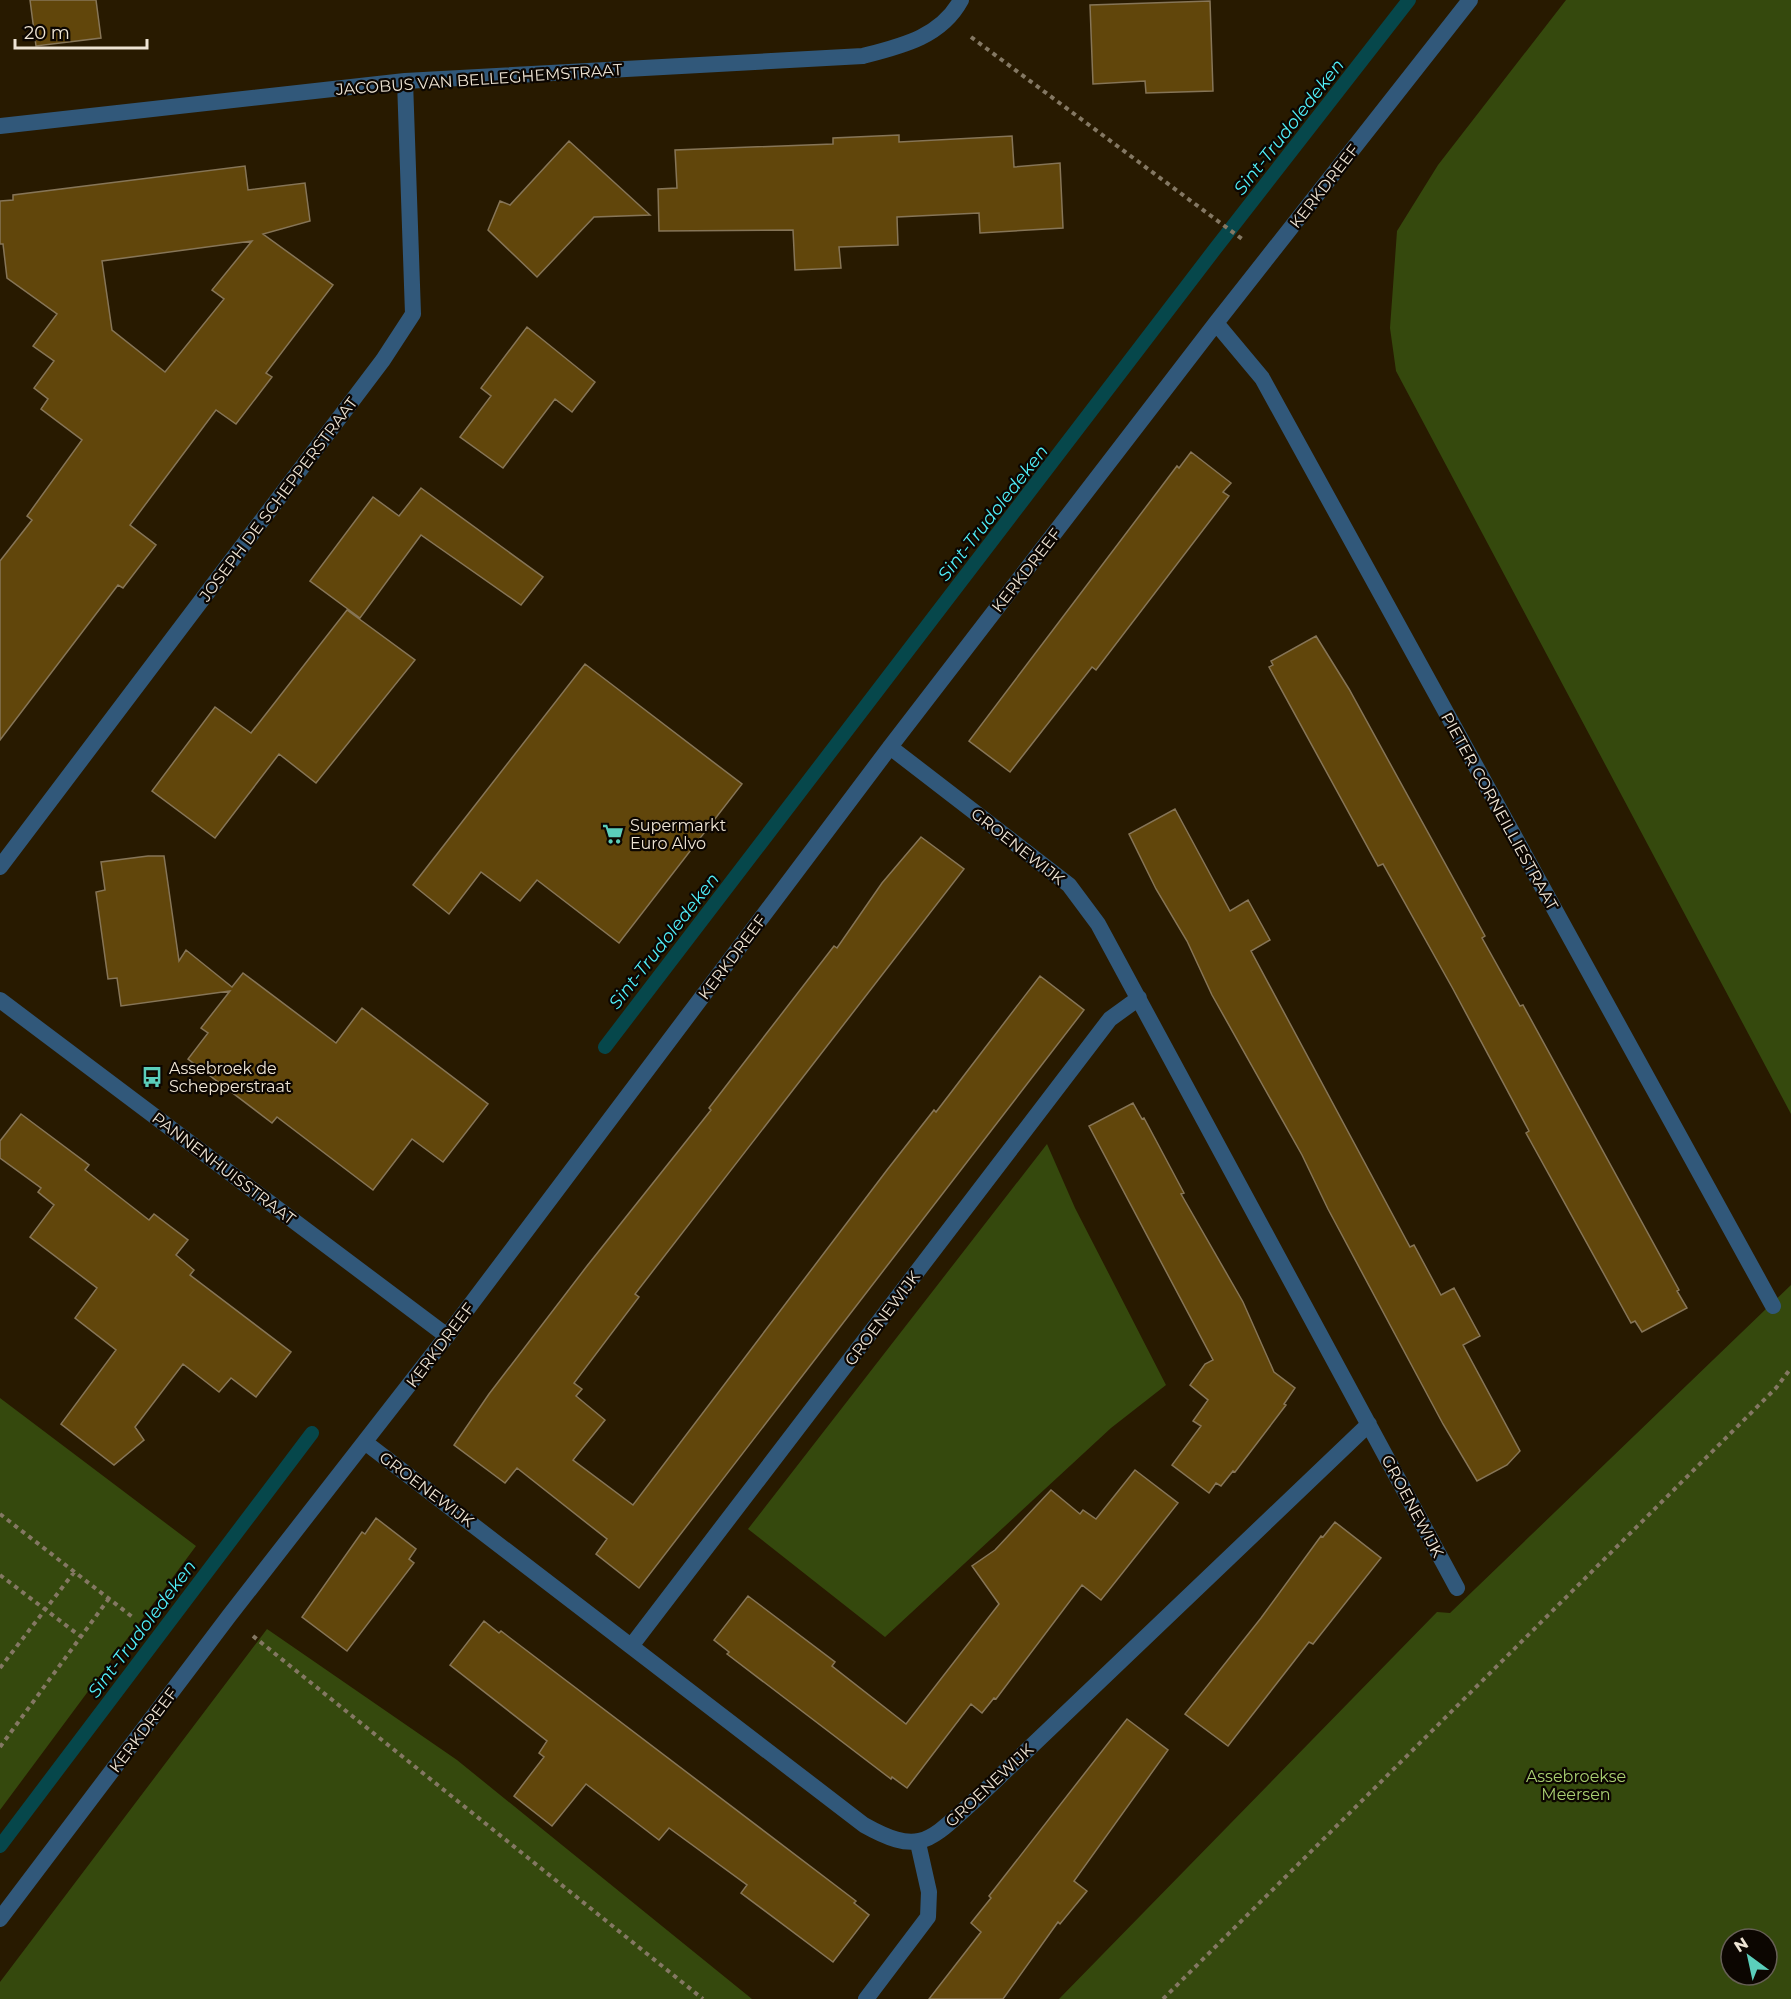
<svg xmlns="http://www.w3.org/2000/svg" width="1791" height="1999" viewBox="0 0 1791 1999" font-family="Montserrat,sans-serif">
  <style>
    .green { fill: #35490d; fill-rule: evenodd }
    .lines { fill: none; stroke-linecap: round; stroke-linejoin: round }
    .stream { stroke: #06474b; stroke-width: 14 }
    .building { fill: #61460b; stroke: #867557; stroke-width: 1.5; fill-rule: evenodd }
    .path { stroke: #847863; stroke-width: 4; stroke-dasharray: 4.5 4.5; stroke-linecap: butt }
    .minor { stroke: #31587a; stroke-width: 16 }
    .labels { text-anchor: middle; stroke-width: 4.5; stroke-linejoin: round; paint-order: stroke }
    .street-label { font-size: 16px; fill: #eee4d4; stroke: #0c0601 }
    .poi-label { font-size: 16px; fill: #eee4d4; stroke: #0c0601; text-anchor: start }
    .park-label { font-size: 16px; fill: #a9cf71; stroke: #0c0601 }
    .water-label { font-size: 18px; font-style: italic; fill: #50eef8; stroke: #0c0601 }
  </style>
  <rect width="100%" height="100%" fill="#281a00"/>
  <path class="green" d="M1566 0H1791V1114L1396 371 1390 328 1397 231 1438 165Z
    M1047 1144 1075 1208 1166 1385 1111 1428 885 1637 748 1529Z
    M1791 1285V1999H1059L1437 1612 1450 1613ZM1731 1939H1767V1975H1731Z
    M0 1398 196 1546 0 1810Z
    M267 1629 457 1760 752 1999H0V1982Z"/>
  <g class="lines">
    <path class="stream" d="M605 1047 1215 249 1409 0
      M0 1846 312 1433"/>
  </g>
  <path class="building" d="M30 0H96L101 38 36 46Z
    M1210 1 1213 91 1146 93 1145 81 1093 84 1090 5Z
    M899 135V142L1012 136 1014 167 1060 163 1063 228 980 233 979 213 897 217 898 245 839 247 841 268 795 270 793 230 659 231 658 189 677 188 675 150 833 144V138Z
    M569 141 650 215 594 217 537 277 488 230 500 201 510 205Z
    M245 166 248 190 305 183 310 221 263 234 333 285 266 373 272 377 236 424 216 410 130 525 156 545 123 588 118 585 0 740V561L32 520 27 516 82 440 41 409 48 399 34 388 54 361 33 346 57 314 7 278 3 244H0V201L13 200V195ZM252 241 212 290 224 299 165 372 112 330 102 261Z
    M527 327 595 382 572 412 555 399 503 468 460 437 491 396 481 388Z
    M1191 452 1231 483 1223 492 1229 496 1096 670 1092 667 1010 772 969 741 1177 466 1179 468Z
    M421 488 543 577 521 605 421 535 360 618 310 581 373 497 399 516Z
    M347 610 415 660 316 783 279 754 215 838 152 791 215 707 251 733Z
    M1316 636 1349 689 1485 936 1482 938 1520 1006 1523 1005 1679 1290 1677 1291 1687 1308 1642 1332 1635 1321 1631 1323 1526 1133 1529 1131 1453 989 1383 864 1378 866 1269 667 1273 665 1271 661Z
    M585 664 742 784 619 943 537 880 520 901 481 872 449 914 413 885Z
    M1175 809 1230 911 1248 900 1270 940 1251 951 1410 1247 1414 1245 1441 1295 1454 1288 1480 1336 1463 1345 1520 1451 1507 1465 1477 1481 1443 1424 1328 1209 1302 1155 1212 995 1187 941 1156 889 1129 834Z
    M921 837 964 869 635 1294 639 1297 574 1383 582 1389 576 1396 605 1420 573 1460 633 1505 887 1170 934 1110 936 1112 1040 976 1084 1010 639 1588 596 1554 607 1539 517 1468 505 1483 454 1445 489 1394 587 1266 711 1110 709 1108 834 946 837 948 882 883Z
    M148 856H164L179 961 186 950 232 987 243 973 336 1043 362 1008 488 1104 443 1162 412 1139 373 1190 277 1117 272 1123 188 1059 208 1033 201 1028 230 991 121 1006 117 978 108 979 96 892 105 890 101 862Z
    M1133 1103 1142 1119 1144 1118 1184 1193 1181 1194 1243 1302 1274 1372 1295 1388 1284 1404 1286 1405 1235 1472 1233 1471 1221 1486 1216 1483 1209 1493 1172 1465 1201 1426 1193 1421 1208 1400 1190 1385 1205 1364 1213 1360 1089 1126Z
    M21 1114 89 1165 85 1170 149 1220 154 1214 188 1240 176 1255 194 1270 190 1275 291 1352 256 1397 231 1378 219 1392 183 1364 135 1427 144 1440 114 1465 61 1424 116 1350 75 1318 97 1288 30 1237 54 1205 38 1192 41 1188 0 1158V1141Z
    M1135 1470 1178 1503 1101 1600 1082 1585 996 1699 994 1698 982 1713 971 1704 907 1788 892 1777 891 1779 727 1654 729 1652 714 1640 748 1596 835 1662 832 1666 906 1724 999 1604 972 1566 995 1550 1051 1490 1080 1514 1083 1510 1096 1519Z
    M376 1518 416 1549 409 1559 414 1563 347 1651 302 1617 362 1532 365 1534Z
    M1335 1522 1381 1558 1313 1644 1309 1642 1228 1746 1185 1714 1261 1618 1321 1536 1323 1537Z
    M484 1621 499 1633 501 1631 856 1901 854 1903 869 1915 833 1962 741 1893 747 1885 669 1828 659 1840 586 1784 552 1826 514 1796 544 1757 539 1753 547 1741 450 1665Z
    M1127 1719 1168 1750 1074 1881 1087 1891 1060 1924 1058 1922 1003 1999H929L981 1932 971 1923 991 1898 989 1896Z"/>
  <g class="lines">
    <path class="path" d="M971 37 1242 239
      M0 1514 135 1619
      M0 1575 80 1636
      M253 1636 703 1999
      M0 1668 75 1571
      M0 1747 110 1597
      M1163 1999 1776 1388 1791 1368"/>
    <path class="minor" d="M0 126 405 81 863 56C902 46 941 37 961 0
      M1216 323 1262 378 1773 1306
      M890 747 1069 885 1098 924 1457 1588
      M0 867 383 360 413 314 405 81
      M0 1000 447 1336
      M366 1443 864 1825C921 1857 930 1840 974 1801L1369 1424
      M632 1645 1110 1019 1139 998
      M0 1919 229 1616 447 1336 890 747 1216 323 1470 0
      M866 1999 928 1917 929 1892 918 1843"/>
  </g>
  <defs>
    <symbol id="supermarket-bare" viewBox="-9 -9 18 18"><path d="M-6-5.5h2.5l.6 2H6L4.5 2H-2.5L-4.4-4H-6ZM-1.5 3.2a1.3 1.3 0 1 0 .1 0ZM3 3.2a1.3 1.3 0 1 0 .1 0Z" fill="#5bcebb" stroke="#0c0601" stroke-width="2.5" paint-order="stroke"/></symbol>
    <symbol id="bus-bare" viewBox="-9 -9 18 18"><path d="M-5-6H5V4H4V6H2V4H-2V6H-4V4H-5ZM-3.5-4V0h7V-4ZM-3.5 1.2v1.5H-2V1.2ZM2 1.2v1.5H3.5V1.2Z" fill="#5bcebb" stroke="#0c0601" stroke-width="2.5" paint-order="stroke"/></symbol>
  </defs>
  <g fill-rule="evenodd">
    <use href="#supermarket-bare" x="598" y="819" width="30" height="30"/>
    <use href="#bus-bare" x="137" y="1062" width="30" height="30"/>
  </g>
  <g class="labels">
    <g class="street-label">
      <text transform="translate(479 79) rotate(-4)" y="6">JACOBUS VAN BELLEGHEMSTRAAT</text>
      <text transform="translate(1324 186) rotate(-52)" y="6">KERKDREEF</text>
      <text transform="translate(278 499) rotate(-53)" y="6">JOSEPH DE SCHEPPERSTRAAT</text>
      <text transform="translate(1026 570) rotate(-52)" y="6">KERKDREEF</text>
      <text transform="translate(1500 811) rotate(61)" y="6">PIETER CORNEILLIESTRAAT</text>
      <text transform="translate(1018 846) rotate(38)" y="6">GROENEWIJK</text>
      <text transform="translate(732 957) rotate(-53)" y="6">KERKDREEF</text>
      <text transform="translate(224 1168) rotate(37)" y="6">PANNENHUISSTRAAT</text>
      <text transform="translate(882 1318) rotate(-53)" y="6">GROENEWIJK</text>
      <text transform="translate(440 1345) rotate(-53)" y="6">KERKDREEF</text>
      <text transform="translate(427 1489) rotate(37)" y="6">GROENEWIJK</text>
      <text transform="translate(1413 1506) rotate(62)" y="6">GROENEWIJK</text>
      <text transform="translate(143 1730) rotate(-53)" y="6">KERKDREEF</text>
      <text transform="translate(989 1785) rotate(-43)" y="6">GROENEWIJK</text>
    </g>
    <g class="poi-label">
      <text x="630" y="831">Supermarkt<tspan x="630" dy="18">Euro Alvo</tspan></text>
      <text x="169" y="1074">Assebroek de<tspan x="169" dy="18">Schepperstraat</tspan></text>
    </g>
    <g class="park-label">
      <text x="1576" y="1782">Assebroekse<tspan x="1576" dy="18">Meersen</tspan></text>
    </g>
    <g class="water-label">
      <text transform="translate(1289 127) rotate(-52)" y="6">Sint-Trudoledeken</text>
      <text transform="translate(993 513) rotate(-52)" y="6">Sint-Trudoledeken</text>
      <text transform="translate(664 941) rotate(-52)" y="6">Sint-Trudoledeken</text>
      <text transform="translate(142 1629) rotate(-53)" y="6">Sint-Trudoledeken</text>
    </g>
  </g>
  <g transform="translate(1749 1957) rotate(327)"><circle r="28" fill="#0c0601" stroke="#665f55" stroke-width="1.5"/>
  <path d="M0-4.5L10 22L0 15L-10 22Z" fill="#5bcebb"/>
  <text y="-9" font-size="16" font-weight="bold" text-anchor="middle" fill="#eee4d4">N</text>
  </g>
  <path d="M15 39v9h132v-9" fill="none" stroke="#eee4d4" stroke-width="3"/>
  <text x="24" y="39" font-size="18" fill="#eee4d4" stroke="#0c0601" stroke-width="4.5" paint-order="stroke">20 m</text>
</svg>
